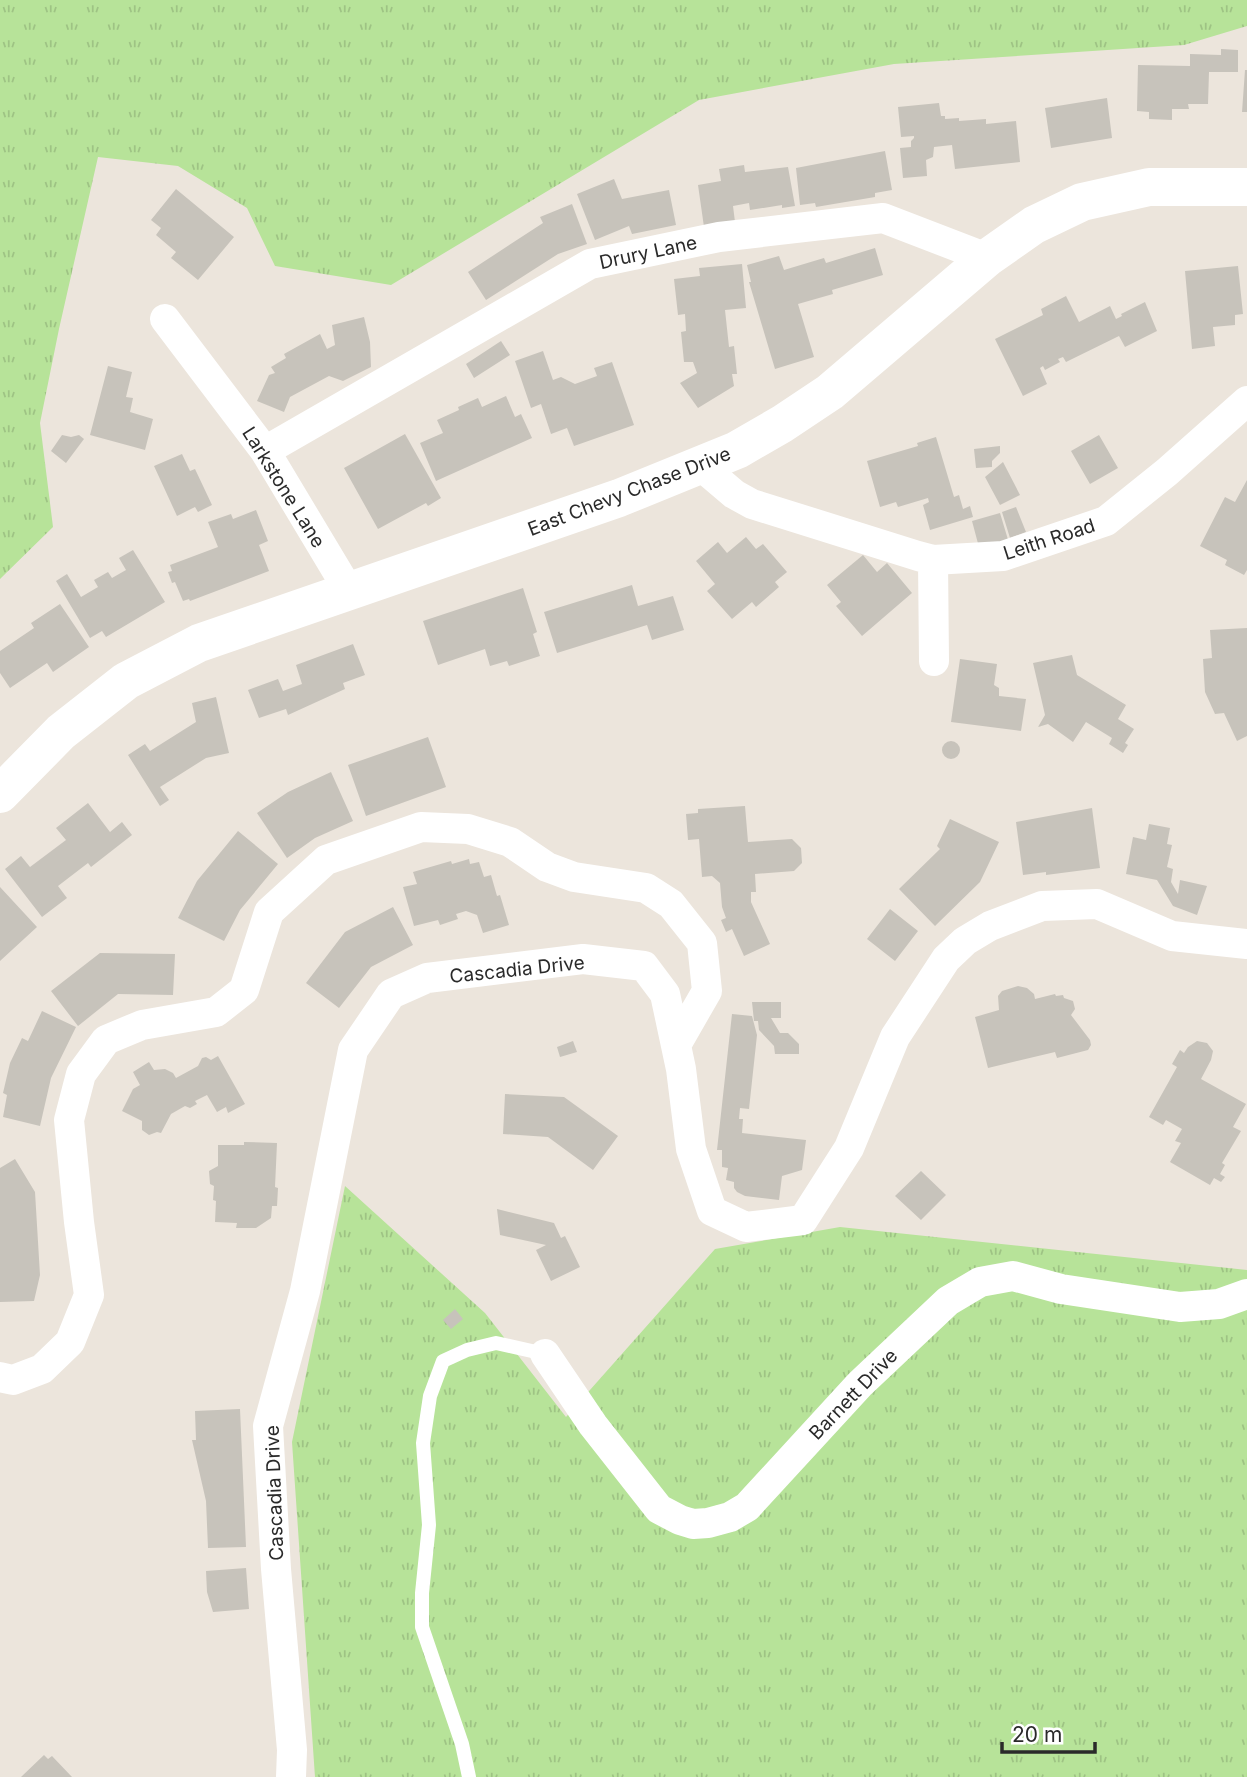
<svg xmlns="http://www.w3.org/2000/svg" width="1247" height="1777" viewBox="0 0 1247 1777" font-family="Inter,sans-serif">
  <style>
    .grass { fill: url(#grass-tufts) }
    .building { fill: #c7c3bb }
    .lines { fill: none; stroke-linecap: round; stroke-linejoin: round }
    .service { stroke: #fff; stroke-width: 14 }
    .minor { stroke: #fff; stroke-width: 30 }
    .secondary { stroke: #fff; stroke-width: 38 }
    .labels { text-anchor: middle; stroke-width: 7; stroke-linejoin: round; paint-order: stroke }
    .street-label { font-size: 19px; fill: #2a2a2a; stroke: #fff }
  </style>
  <defs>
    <pattern id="grass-tufts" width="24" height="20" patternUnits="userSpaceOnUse" patternTransform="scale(1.75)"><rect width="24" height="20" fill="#b7e399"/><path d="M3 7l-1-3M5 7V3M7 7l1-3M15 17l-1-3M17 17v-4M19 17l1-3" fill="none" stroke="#9ec384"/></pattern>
  </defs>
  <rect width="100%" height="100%" fill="#ece5dc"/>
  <path class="grass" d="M0 0H1247V26L1184 45 894 64 699 100 391 285 275 266 247 208 178 166 98 157 59 329 40 423 53 527 0 579Z
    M345 1186 485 1313 566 1417 715 1249 840 1227 1247 1270V1777H315L292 1442Z"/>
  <path class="building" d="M1221 49 1238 50V72H1209L1208 104H1188L1189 109H1172V120L1149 119V112L1137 111 1138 65 1190 66V54L1221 55Z
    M1245 70H1247V112H1242Z
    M1107 98 1112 138 1051 148 1045 108Z
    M939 103 941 116H945V119L959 118V121L986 119V124L1016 121 1020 162 955 169 952 145 934 147 933 157 926 160 927 176 903 178 900 148 911 147V141L914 138V136L901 137 898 107Z
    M885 151 892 190 875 193V197L816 207 815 203 800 205 796 168Z
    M744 165 745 172 788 167 795 206 782 208V205L750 210 749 203 733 206 735 222 704 227 698 185 721 181 719 169Z
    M614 179 622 199 669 190 676 225 632 234 629 226 595 240 577 194Z
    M176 189 234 237 198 280 171 258 176 252 156 235 161 228 151 220Z
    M572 204 587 244 558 254 486 300 468 272 543 223 540 217Z
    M875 248 883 275 832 290 833 294 798 304 814 357 775 369 749 282H751L747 265 779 256 784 270 824 258 826 263Z
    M742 264 746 308 725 310 729 347 734 346 737 374H732L734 386 698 408 680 383 697 373 693 362H684L681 332 686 331 685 314 678 315 674 279 700 276 699 268Z
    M1238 266 1243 314 1235 315V325L1213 327 1215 346 1192 349 1185 271Z
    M1066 296 1079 322 1110 306 1116 319 1122 316 1121 314 1145 302 1157 331 1125 347 1119 336 1066 362 1063 357 1058 359 1060 362 1045 370 1043 366 1040 368 1047 384 1023 396 995 339 1043 315 1041 309Z
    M364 317 370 342 371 367 343 381 329 376 290 397 284 412 257 401 269 375 275 373 271 367 286 358 284 354 320 334 327 349 335 345 332 325Z
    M501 341 510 355 474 378 466 364Z
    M543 351 553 380 561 377 575 384 597 376 594 368 612 362 634 425 574 446 567 428 551 434 541 404 531 408 515 361Z
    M108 366 132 372 126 397 133 398 130 412 153 419 145 450 90 435Z
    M506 396 515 417 521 414 532 438 436 481 420 443 443 433 437 420 459 410 458 407 478 398 482 407Z
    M405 434 441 498 428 506 426 503 378 529 344 468Z
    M62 435 71 437 79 435 84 439 66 463 51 451Z
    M1099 435 1118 468 1090 484 1071 451Z
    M936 437 954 497 959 495 963 509 970 506 973 517 930 530 923 505 929 502 928 498 898 507 896 502 880 507 867 461 918 446 917 443Z
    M1000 446V453L992 461V467L976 468 974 449Z
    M182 454 190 471 195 469 212 505 198 512 195 507 177 516 154 466Z
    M1003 462 1020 495 1000 505 985 477Z
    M1247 480V570L1244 575 1225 565 1227 560 1200 546 1225 497 1235 502Z
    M1016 507 1026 532 1010 538 1002 512Z
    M256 510 268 541 259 545 269 571 190 601 189 599 183 601 175 582 172 583 168 572 172 571 170 565 218 547 208 522 231 514 233 519Z
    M1000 513 1009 543 980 551 972 521Z
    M746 537 756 549 763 544 787 572 775 582 779 587 756 607 752 602 732 619 707 591 715 584 696 561 718 542 727 553Z
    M133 550 165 602 106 637 102 631 90 638 56 581 67 574 81 597 98 587 94 580 108 572 112 578 126 570 119 558Z
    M863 555 877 572 887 563 912 593 862 636 836 606 841 602 827 585Z
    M632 585 638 606 673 596 684 630 652 640 647 625 557 653 544 612Z
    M523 588 537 632 533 634 540 656 509 666 507 661 490 666 485 649 438 665 423 621Z
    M60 604 89 647 53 672 47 663 10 688 0 673V651L34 628 31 623Z
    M1247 628V736L1237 741 1224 713 1215 714 1205 692 1203 659 1212 658 1210 630Z
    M353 644 365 675 343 683 345 689 288 715 286 709 259 718 248 690 278 679 283 691 302 684 296 665Z
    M1072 655 1077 675 1126 705 1118 719 1134 729 1125 743 1128 745 1123 753 1109 744 1112 738 1086 722 1073 742 1048 724 1038 727 1045 715 1033 663Z
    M960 659 997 664 994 685 999 688V696L1026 699 1021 731 951 722Z
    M216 697 229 753 206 758 160 787 169 800 160 806 128 755 145 744 150 751 196 722 192 703Z
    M428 737 446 787 366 816 348 765Z
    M942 750a9 9 0 1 1 18 0a9 9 0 1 1-18 0Z
    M331 772 353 821 315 838 287 858 257 813 288 792Z
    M88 803 110 832 122 822 132 835 91 867 88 863 58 886 67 898 42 917 5 869 21 856 30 867 66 840 56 828Z
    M745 806 748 842 792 839 801 848 802 863 794 871 755 874 756 892H751V902L770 944 744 956 732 929 726 932 721 920 726 918 722 907 720 883 712 876 702 877 699 839 688 840 686 814 698 813V809Z
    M1092 808 1100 868 1046 875V872L1023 875 1016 822Z
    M950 819 999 842 980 882 935 926 899 889 940 849 937 846Z
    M1149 824 1170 828 1167 844 1172 845 1167 867 1173 869 1171 882 1178 894 1180 880 1207 886 1197 915 1173 906 1157 880 1126 874 1133 837 1146 840Z
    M238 831 278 864 240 910 224 941 178 918 197 881Z
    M469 859 470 864 479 862 484 877 491 875 497 896 500 895 509 925 483 933 477 915 466 911 456 914 458 919 440 925 438 920 414 926 403 887 417 884 413 872 451 861 452 864Z
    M0 887 37 927 0 961Z
    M393 907 413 945 371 967 339 1008 306 983 345 932Z
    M890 909 918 931 895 961 867 939Z
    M100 953 175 954 173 995 118 994 78 1026 51 991Z
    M1018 986 1027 988 1034 994 1035 999 1055 994 1056 996 1063 995 1064 998 1073 1001 1075 1009 1071 1015 1090 1040 1091 1045 1088 1050 1057 1058 1055 1052 988 1068 975 1017 999 1010 998 996 1002 991Z
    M752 1002H781V1018H771L780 1033H788L799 1044V1054H775L774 1046 759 1030 758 1021H754Z
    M42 1011 76 1027 51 1078 40 1126 3 1117 7 1095 3 1093 10 1063 22 1038 28 1041Z
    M732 1014 752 1016 757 1035 749 1109 740 1108 739 1119H743L742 1133 806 1140 802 1170 782 1176 779 1200 745 1196 737 1192 734 1188V1182L726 1180 728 1168 722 1167V1150H717Z
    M573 1041 577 1052 560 1057 557 1047Z
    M1197 1041 1207 1043 1213 1051 1211 1060 1201 1079 1246 1104 1233 1127 1241 1131 1222 1163 1225 1165 1220 1174 1225 1177 1221 1182 1214 1178 1210 1185 1170 1162 1181 1143 1175 1141 1182 1129 1166 1120 1163 1125 1149 1117 1177 1067 1172 1064 1180 1050 1184 1053 1188 1047Z
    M218 1056 245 1104 228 1113 226 1107 217 1112 207 1095 195 1101 197 1104 190 1108 185 1106 171 1114 161 1133 157 1132 149 1135 142 1130V1121L122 1111 133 1089 140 1085 133 1072 149 1062 154 1070 165 1069 173 1073 176 1078 198 1066 202 1058 206 1057 211 1060Z
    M505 1094 564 1097 618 1136 593 1170 548 1137 503 1134Z
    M244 1142 277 1143 275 1187 278 1188 277 1206H272L271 1218 256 1228H236L237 1223 215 1222 216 1201 213 1200 214 1186 210 1184 209 1171 218 1166V1145H244Z
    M15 1159 35 1192 40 1275 34 1301 0 1302V1168Z
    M921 1171 946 1195 921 1220 895 1196Z
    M497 1209 554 1223 561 1238 565 1236 580 1267 551 1281 536 1250 546 1245 500 1235Z
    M455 1309 463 1319 451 1329 443 1320Z
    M240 1409 246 1547 208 1548 206 1501 192 1440H196L195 1411Z
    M246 1568 249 1609 213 1612 207 1592 206 1571Z
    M44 1755 48 1759 52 1756 72 1777H21Z"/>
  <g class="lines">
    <path class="service" d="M469 1777 462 1744 422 1627V1593L429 1525 423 1443 430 1396 443 1361 467 1350 496 1343 545 1354"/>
    <path class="minor" d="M165 319 265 451 349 591
      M265 451 590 264 719 237 883 218 987 258
      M701 466 734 494 752 504 918 556 933 560 1003 556 1106 521 1167 472 1247 401
      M933 560 934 661
      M545 1354 593 1425 659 1509 680 1520 693 1524 708 1523 730 1517 747 1507 860 1384 948 1301 980 1282 1013 1276 1061 1289 1180 1307 1219 1304 1247 1294
      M0 1377 13 1380 42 1369 70 1342 89 1295 79 1222 69 1120 81 1074 106 1040 142 1025 216 1012 244 990 269 912 326 860 421 827 468 829 510 842 547 867 574 877 646 888 671 904 702 943 707 991 676 1045
      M291 1777 292 1750 276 1569 268 1426 305 1291 353 1050 391 994 427 978 583 959 644 966 665 994 681 1069 691 1149 712 1211 746 1227 803 1220 849 1148 895 1037 946 959 965 941 990 926 1042 906 1097 904 1172 936 1247 944"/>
    <path class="secondary" d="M0 794 61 732 126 681 199 643 619 498 737 450 782 424 830 392 987 258 1034 225 1082 202 1149 187H1247"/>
  </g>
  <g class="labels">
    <g class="street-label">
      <text transform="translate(648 252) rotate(-12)" y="7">Drury Lane</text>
      <text transform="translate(284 487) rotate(58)" y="7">Larkstone Lane</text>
      <text transform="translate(629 491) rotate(-21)" y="7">East Chevy Chase Drive</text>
      <text transform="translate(1049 539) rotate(-18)" y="7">Leith Road</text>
      <text transform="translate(517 969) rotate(-6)" y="7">Cascadia Drive</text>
      <text transform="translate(853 1394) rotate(-46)" y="7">Barnett Drive</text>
      <text transform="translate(274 1493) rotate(-92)" y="7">Cascadia Drive</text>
    </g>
  </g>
  <path d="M1002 1742v10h93v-10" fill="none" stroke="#2a2a2a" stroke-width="3.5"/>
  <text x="1012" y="1742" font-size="21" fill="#2a2a2a" stroke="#ffffff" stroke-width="5" paint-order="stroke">20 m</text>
</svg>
